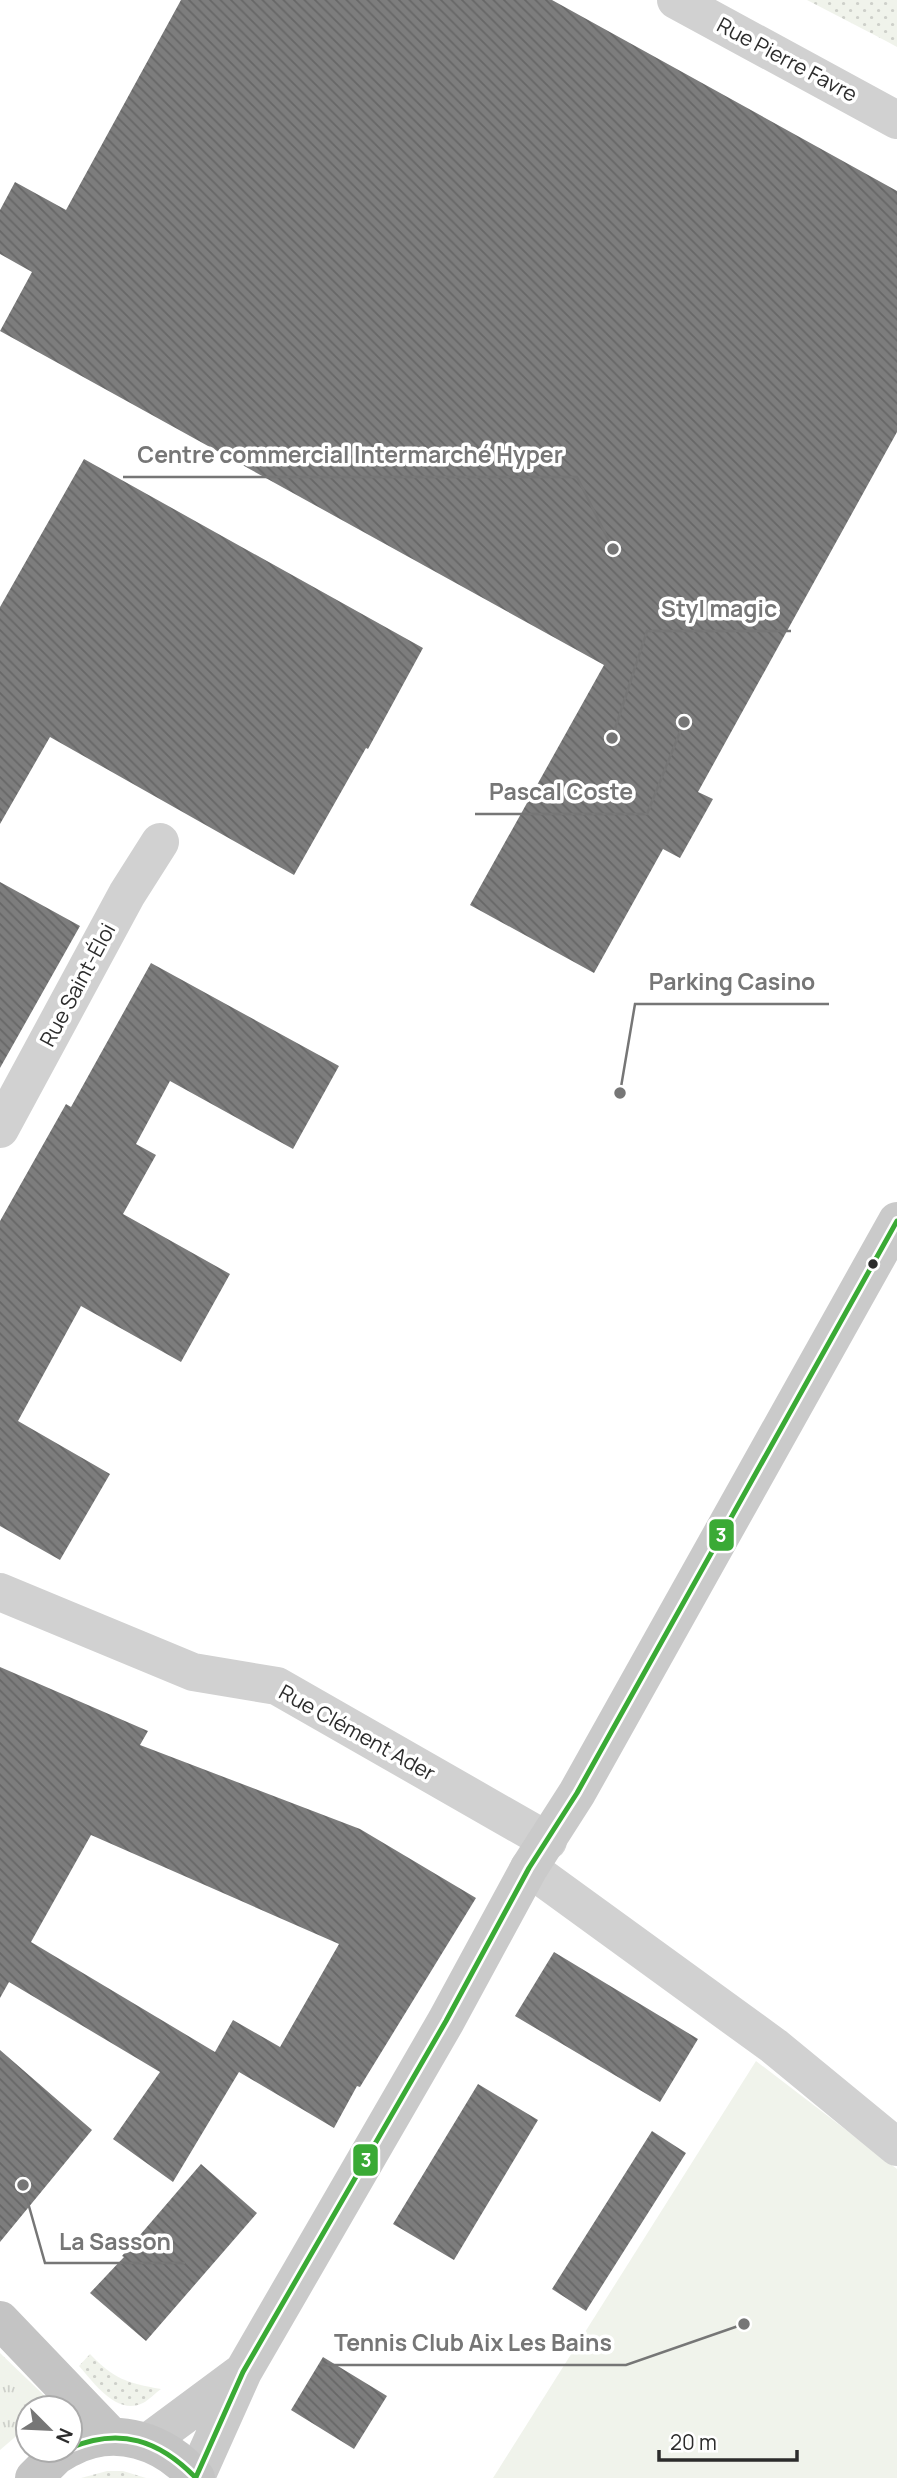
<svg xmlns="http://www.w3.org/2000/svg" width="897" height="2478" viewBox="0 0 897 2478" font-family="Manrope,sans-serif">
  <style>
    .grass { fill: url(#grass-dots) }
    .park { fill: url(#park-tufts) }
    .pitch { fill: #f0f3eb }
    .building { fill: url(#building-back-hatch); fill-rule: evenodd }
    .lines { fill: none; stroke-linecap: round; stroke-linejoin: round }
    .street { stroke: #d1d1d1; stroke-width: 38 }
    .secondary { stroke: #cacaca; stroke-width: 38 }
    .primary { stroke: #c4c4c4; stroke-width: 38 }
    .bus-1-casing { stroke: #fff; stroke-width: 10 }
    .bus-1 { stroke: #3aaa35; stroke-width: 5 }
    .bus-dot { fill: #2c2c2c; stroke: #fff; stroke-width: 2.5 }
    .labels { text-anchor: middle; stroke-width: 7; stroke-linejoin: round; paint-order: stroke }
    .street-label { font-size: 21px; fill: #2c2c2c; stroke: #fff }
    .leader { fill: none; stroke: #767676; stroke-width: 2.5 }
    .callout-dot { fill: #767676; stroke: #fff; stroke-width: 2.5 }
    .callout-label { font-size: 23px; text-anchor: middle; font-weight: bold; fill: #767676; stroke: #fff; stroke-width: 7; stroke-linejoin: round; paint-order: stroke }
    .line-badge { stroke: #fff; stroke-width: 2.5 }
    .badge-label { font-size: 19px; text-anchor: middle; font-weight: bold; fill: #fff }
  </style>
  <defs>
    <pattern id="grass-dots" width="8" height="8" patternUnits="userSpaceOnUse" patternTransform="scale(1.75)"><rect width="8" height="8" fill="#f0f3eb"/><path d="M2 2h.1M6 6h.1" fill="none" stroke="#ced0ca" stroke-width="1.8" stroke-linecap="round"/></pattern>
    <pattern id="park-tufts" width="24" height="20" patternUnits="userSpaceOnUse" patternTransform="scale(1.75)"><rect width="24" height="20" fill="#f0f3eb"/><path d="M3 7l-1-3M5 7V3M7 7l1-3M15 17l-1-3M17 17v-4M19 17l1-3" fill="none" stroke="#ced0ca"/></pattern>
    <pattern id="building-back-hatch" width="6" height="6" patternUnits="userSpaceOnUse" patternTransform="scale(1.75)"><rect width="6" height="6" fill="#7d7d7d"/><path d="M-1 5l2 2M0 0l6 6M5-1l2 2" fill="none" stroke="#676767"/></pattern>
  </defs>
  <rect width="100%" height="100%" fill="#fff"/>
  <path class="grass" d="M807 0H897V47L886 41Z
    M90 2354C114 2379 127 2383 161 2389 155 2393 149 2400 143 2403 117 2416 94 2383 79 2366Z
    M107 2471H123L146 2478H81Z"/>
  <path class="park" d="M0 2353 52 2403 47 2408H28V2426L0 2450Z"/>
  <path class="pitch" d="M756 2061 897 2169V2478H493Z"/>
  <path class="building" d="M181 0H552L897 191V432L698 792 713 799 680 858 663 849 594 973 470 905 604 665 0 331 32 272 0 254V210L15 182 66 210Z
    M84 459 423 648 368 749 366 748 294 875 50 737 0 824V607Z
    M0 882 80 926 0 1068Z
    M151 963 339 1066 293 1149 170 1081 136 1144 156 1155 123 1214 230 1274 181 1362 81 1306 18 1421 110 1474 60 1560 0 1526V1221L66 1104 71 1107Z
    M0 1667 148 1731 140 1745 360 1829 476 1898 360 2087 357 2086 334 2128 239 2072 173 2182 113 2139 160 2072 9 1982 0 1998ZM91 1835 339 1944 280 2047 233 2020 215 2052 31 1942Z
    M554 1952 698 2039 660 2102 515 2016Z
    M0 2050 92 2130 0 2242Z
    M478 2084 538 2120 454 2260 393 2224Z
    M652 2131 686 2153 586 2311 552 2289Z
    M201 2164 257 2213 146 2341 90 2293 124 2257 122 2256Z
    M323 2357 387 2396 354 2449 291 2410Z"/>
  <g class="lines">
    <path class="street" d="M676 0 897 120
      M0 1129 127 894 160 842
      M0 1592 193 1672 277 1686 548 1841
      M529 1868 774 2046 897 2147"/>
    <path class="secondary" d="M148 2442 241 2373
      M196 2477 243 2372 446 2021 529 1868 577 1793 897 1221"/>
    <path class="primary" d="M0 2320 111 2436
      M70 2448C115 2424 165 2441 196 2478
      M34 2478 56 2456 66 2450"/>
    <defs>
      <path id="bus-1" d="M70 2448C120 2427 159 2440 196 2478
        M196 2477 243 2372 446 2021 529 1868 577 1793 897 1221"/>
    </defs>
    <use href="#bus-1" class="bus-1-casing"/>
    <use href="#bus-1" class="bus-1"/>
  </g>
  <circle class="bus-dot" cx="873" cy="1264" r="6"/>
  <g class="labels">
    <g class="street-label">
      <text transform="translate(787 60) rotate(28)" y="7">Rue Pierre Favre</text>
      <text transform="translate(78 985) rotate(-62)" y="7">Rue Saint-Éloi</text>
      <text transform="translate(357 1733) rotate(29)" y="7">Rue Clément Ader</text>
    </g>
  </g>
  <path class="leader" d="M613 549L577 477H123M612 738L647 631H791M684 722L647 814H475M620 1093L635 1004H829M23 2185L45 2263H185M744 2324L626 2365H320"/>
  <g class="callout-dot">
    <circle cx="613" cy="549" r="7"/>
    <circle cx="612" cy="738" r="7"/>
    <circle cx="684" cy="722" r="7"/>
    <circle cx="620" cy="1093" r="7"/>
    <circle cx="23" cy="2185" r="7"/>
    <circle cx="744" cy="2324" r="7"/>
  </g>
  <g class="callout-label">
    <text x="350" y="463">Centre commercial Intermarché Hyper</text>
    <text x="719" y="617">Styl magic</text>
    <text x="561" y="800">Pascal Coste</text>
    <text x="732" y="990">Parking Casino</text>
    <text x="115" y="2250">La Sasson</text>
    <text x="473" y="2351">Tennis Club Aix Les Bains</text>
  </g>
  <g class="line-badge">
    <rect x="708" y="1518" width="27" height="34" rx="7" fill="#3aaa35"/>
    <rect x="352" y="2143" width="27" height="34" rx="7" fill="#3aaa35"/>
  </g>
  <g class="badge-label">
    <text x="721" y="1542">3</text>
    <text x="366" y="2167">3</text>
  </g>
  <g transform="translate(49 2429) rotate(114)"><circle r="33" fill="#ffffff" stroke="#ababab" stroke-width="2"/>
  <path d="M0-5L12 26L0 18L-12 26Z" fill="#767676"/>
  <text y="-10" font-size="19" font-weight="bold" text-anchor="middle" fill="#2c2c2c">N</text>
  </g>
  <path d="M659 2450v10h138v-10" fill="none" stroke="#2c2c2c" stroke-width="3.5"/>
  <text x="670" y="2450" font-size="21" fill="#2c2c2c" stroke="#ffffff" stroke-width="5" paint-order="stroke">20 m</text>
</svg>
